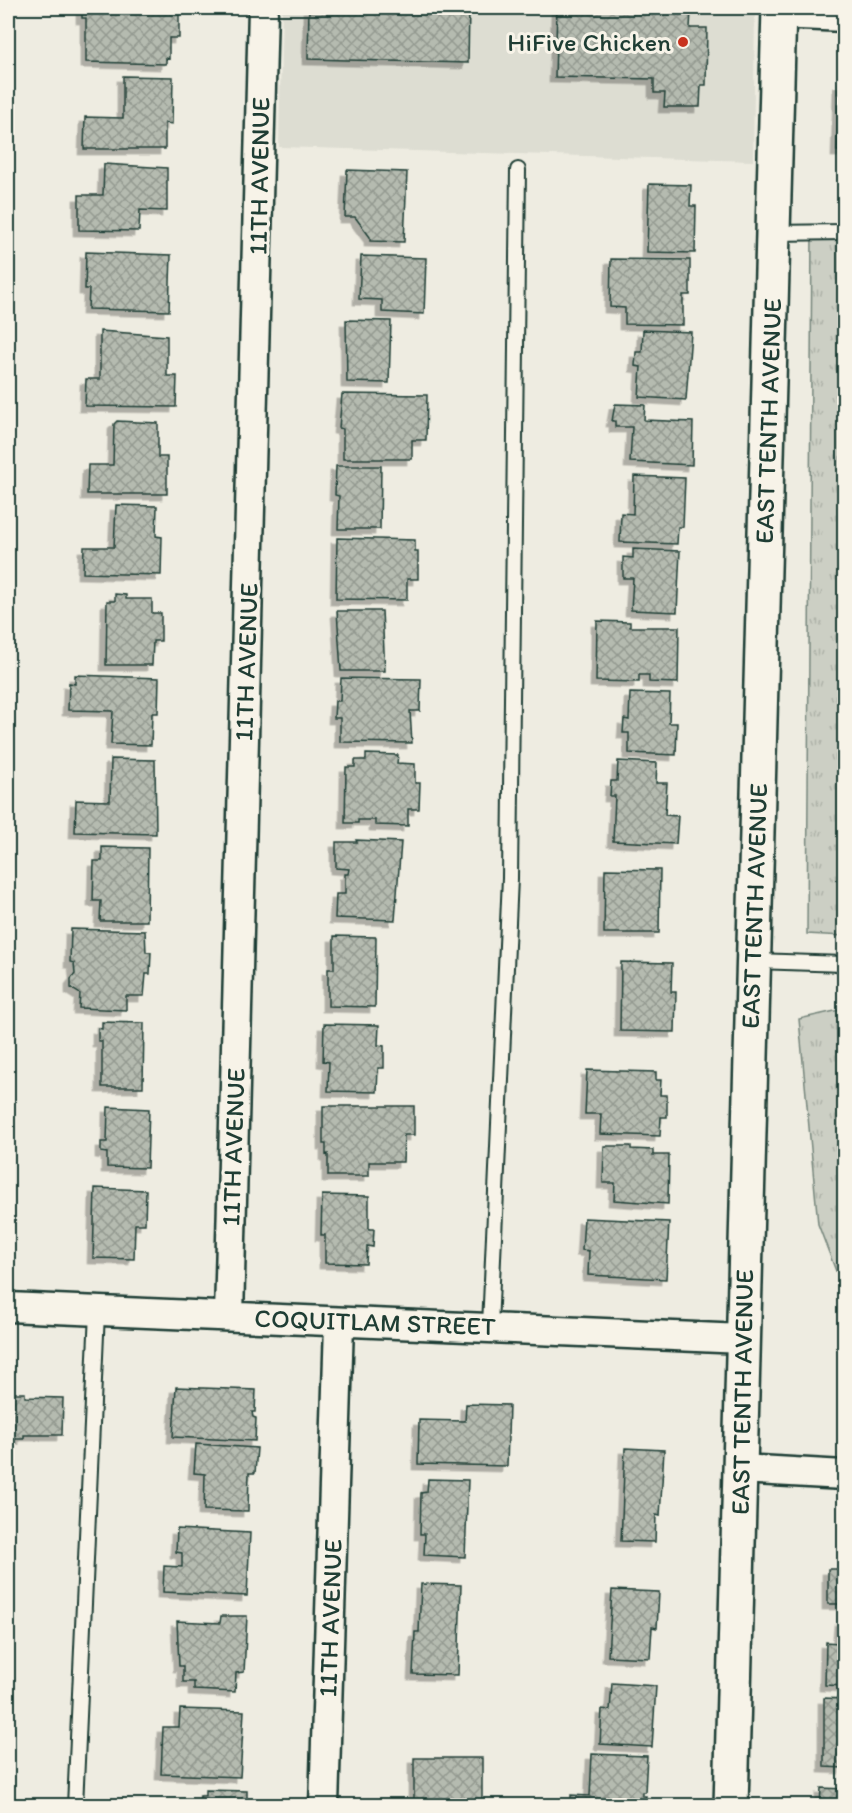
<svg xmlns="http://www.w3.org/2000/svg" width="852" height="1813" viewBox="0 0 852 1813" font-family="Itim,sans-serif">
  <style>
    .built { fill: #ddddd2 }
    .grass { fill: url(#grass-tufts); stroke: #76867c; stroke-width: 1.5 }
    .building { fill: url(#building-cross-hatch); stroke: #1f3d34; stroke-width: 1.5; filter: url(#shadow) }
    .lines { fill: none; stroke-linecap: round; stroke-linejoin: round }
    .lane-casing { stroke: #1f3d34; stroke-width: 18 }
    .street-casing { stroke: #1f3d34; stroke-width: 33 }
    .secondary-casing { stroke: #1f3d34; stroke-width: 38 }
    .lane { stroke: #f7f3e8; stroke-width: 14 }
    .street { stroke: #f7f3e8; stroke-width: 28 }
    .secondary { stroke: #f7f3e8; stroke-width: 33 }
    .poi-dot { fill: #c8321e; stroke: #f7f3e8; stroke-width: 2 }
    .labels { text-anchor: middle; stroke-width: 6; stroke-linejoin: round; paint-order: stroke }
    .poi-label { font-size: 26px; fill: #1f3d34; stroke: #f7f3e8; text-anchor: end }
    .street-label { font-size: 26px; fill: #1f3d34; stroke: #f7f3e8 }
  </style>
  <defs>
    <pattern id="grass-tufts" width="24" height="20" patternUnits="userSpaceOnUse" patternTransform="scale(1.5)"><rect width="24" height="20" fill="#cccfc4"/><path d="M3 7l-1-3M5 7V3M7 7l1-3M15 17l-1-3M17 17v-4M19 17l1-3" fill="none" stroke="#afb3a9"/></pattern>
    <pattern id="building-cross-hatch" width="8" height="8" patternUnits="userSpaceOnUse" patternTransform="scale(1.5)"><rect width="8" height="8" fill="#b5bbb0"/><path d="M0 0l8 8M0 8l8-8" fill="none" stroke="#939990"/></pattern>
    <filter id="shadow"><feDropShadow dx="-5.5" dy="5.5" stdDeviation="0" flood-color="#0004"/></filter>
  </defs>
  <rect width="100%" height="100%" fill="#eeece1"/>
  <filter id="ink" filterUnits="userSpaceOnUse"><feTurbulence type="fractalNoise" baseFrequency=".0167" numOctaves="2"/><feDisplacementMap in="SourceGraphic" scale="12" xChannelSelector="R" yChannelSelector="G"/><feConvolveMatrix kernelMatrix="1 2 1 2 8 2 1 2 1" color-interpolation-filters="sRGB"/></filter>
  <g filter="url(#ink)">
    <path class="built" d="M282 8H755L753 161 279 147Z"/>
    <path class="grass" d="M812 233H844V936L807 934Z
      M844 1009V1292L818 1224 799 1019Z"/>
    <path class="building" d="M82 8H179V38H169V59L166 58V64L86 62V18H82Z
      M309 8H469L468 63 308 59Z
      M557 8 691 11 690 28H707L706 85H701L700 107H664L665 93H654V79L555 77Z
      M123 76 173 77 172 124 165 123V149H84L85 117 123 118Z
      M839 83H844V151H837Z
      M104 164 167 168V211L140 210 139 231 79 230V195H103Z
      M347 170 407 172 404 242 370 241V237L355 217H345Z
      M649 184 691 185 690 206H696L695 253 647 252Z
      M86 252 171 255 169 311 88 309 89 289H85Z
      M361 256 426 258 424 314 382 312V300L359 299Z
      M611 259 690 260V295H683V325L625 324V308L610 307Z
      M346 320 391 321 389 383 347 382Z
      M643 330 691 332 686 400 639 397 641 367 635 366 636 352H642Z
      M100 331 167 336V376H177L176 407 85 406 86 379H100Z
      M342 394 427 395 426 440H412V459H343V429L339 428Z
      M615 404 645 405 644 420 693 422 692 465 630 462 632 427H615V421H612Z
      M117 421 158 423V457H167V494H87L88 465H113L114 424Z
      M336 466H381L380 529H338L339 496 335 495Z
      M634 476 685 478 683 527H678L677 544 620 542 621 513 633 514Z
      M116 505 157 506 156 536 162 537 161 575 83 573 84 547H114Z
      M337 538 415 540V551H418V579H407V600L336 599Z
      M633 549 680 551 677 612 631 610 633 578H623V557L633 558Z
      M115 594 126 595V599H152V613H161V641H153L152 665H106L107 601H115Z
      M337 611H382L385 671H341Z
      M597 621 630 622V627H679L678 683 649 682V675H639V682L596 681Z
      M75 675 159 678 158 713H152L151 745 111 744 113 711 68 710 69 683 75 684Z
      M341 678 421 679 420 711H410L412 743 340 742V718H334L335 701H340Z
      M630 693 670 694 669 723H677L676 755 629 753V733H623L624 719 629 720Z
      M366 754 398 755 397 763 415 764V783H420L419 809H408V826L375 825V820H358V823H345L346 767H355V760H366Z
      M111 759 155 760 156 834 75 832 76 800 110 801Z
      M618 761 657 763 656 783H667L665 815 678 816 676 844 613 841 615 796H610L611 781H617Z
      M356 840 401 842 395 920 335 918 336 894H345V874H348L349 869 336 868V842H357Z
      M102 847 148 848 147 921H100L101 901H93L94 861H102Z
      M605 869 660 870 659 933H604Z
      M71 929 145 931 146 952H151L150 974H146L144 996H126V1010L79 1008 80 994 71 988V979L75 974 74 963 70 962Z
      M334 936 376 937 375 1007 328 1006V969H334Z
      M621 962 672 963 671 992H676L675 1032 620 1031Z
      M102 1022 144 1023 143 1087H102V1041H98V1028L102 1029Z
      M324 1024 379 1025 378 1045 384 1046V1068H378L377 1092 328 1091 329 1062 323 1061Z
      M587 1070 656 1072V1080H661L660 1095H667V1117H661L660 1136 600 1134 601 1114H585Z
      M323 1106H414V1135H404L403 1162H369V1176H328V1154L326 1155V1144H323Z
      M108 1107 149 1109 147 1168 107 1167V1153L101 1152V1142H107Z
      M604 1146H631V1149L653 1150V1155H669L668 1204 614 1200 615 1183H603Z
      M95 1188 146 1190 145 1224H135L134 1259 93 1258Z
      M322 1195 369 1196V1229H374L373 1247 367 1246 366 1264 325 1263V1235H321Z
      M584 1218 669 1222 666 1279 588 1275 589 1251 582 1250Z
      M176 1387 256 1390 255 1412H252L253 1417 256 1418 255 1441 173 1437Z
      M8 1393H25V1397L63 1398 62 1435H24V1439H8Z
      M466 1404 509 1405 507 1466 418 1464 419 1420 465 1421Z
      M196 1444 257 1448 255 1473H249L248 1511 204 1510 205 1474 194 1473Z
      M625 1448 664 1450 660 1516 656 1515 655 1542 621 1541Z
      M428 1479 468 1480 465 1557 424 1555 425 1534H420L421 1493 427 1492Z
      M177 1529 250 1533 247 1596 163 1592 164 1566 182 1567V1553L176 1552Z
      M828 1569H844V1604H828Z
      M8 1578H13L11 1599H8Z
      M421 1584 461 1585 458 1675 413 1674 415 1632H419Z
      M612 1590 659 1592 657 1628 652 1627 650 1658 608 1656Z
      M221 1616H247L244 1672 236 1673 235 1692 194 1690V1682H183V1666H179L177 1621 220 1623Z
      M840 1620 844 1621V1686L825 1685 826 1642 838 1643Z
      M612 1683 656 1686 652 1747 600 1744 602 1709 610 1710Z
      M824 1698 844 1699V1768L824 1767Z
      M180 1709 244 1711 240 1777 161 1774 163 1727H179Z
      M592 1754 647 1756 645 1792H642V1796H646L645 1806H571V1795L590 1796Z
      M414 1758H482V1800H414Z
      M821 1788 844 1789V1806H820Z
      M205 1790 247 1791V1806H199L200 1796H205Z"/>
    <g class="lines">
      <defs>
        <path id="lane" d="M773 233 844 232
          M753 961 844 964
          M490 1326 510 878 518 170
          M75 1806 97 1312"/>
        <path id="street" d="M778 14 844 17
          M8 1307 743 1339
          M229 1316 263 8
          M740 1469 844 1475
          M324 1806 339 1324"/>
        <path id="secondary" d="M731 1806 779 8"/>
      </defs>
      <use href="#lane" class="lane-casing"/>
      <use href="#street" class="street-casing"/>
      <use href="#secondary" class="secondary-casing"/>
      <use href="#lane" class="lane"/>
      <use href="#street" class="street"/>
      <use href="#secondary" class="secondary"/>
    </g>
  </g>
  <circle class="poi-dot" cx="683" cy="42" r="6"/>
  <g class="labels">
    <g class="poi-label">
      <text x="671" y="51">HiFive Chicken</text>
    </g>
    <g class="street-label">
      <text transform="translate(259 176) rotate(-89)" y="9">11TH AVENUE</text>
      <text transform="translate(768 421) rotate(-88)" y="9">EAST TENTH AVENUE</text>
      <text transform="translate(246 662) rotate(-88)" y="9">11TH AVENUE</text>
      <text transform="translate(754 906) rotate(-88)" y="9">EAST TENTH AVENUE</text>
      <text transform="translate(233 1147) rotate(-88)" y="9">11TH AVENUE</text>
      <text transform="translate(375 1322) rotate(2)" y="9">COQUITLAM STREET</text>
      <text transform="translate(742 1392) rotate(-89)" y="9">EAST TENTH AVENUE</text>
      <text transform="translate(330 1618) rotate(-88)" y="9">11TH AVENUE</text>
    </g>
  </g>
  <rect width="852" height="1813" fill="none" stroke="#f7f3e8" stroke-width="30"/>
  <rect x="15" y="15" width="822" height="1783" fill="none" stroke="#1f3d34" stroke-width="2" filter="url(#ink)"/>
</svg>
